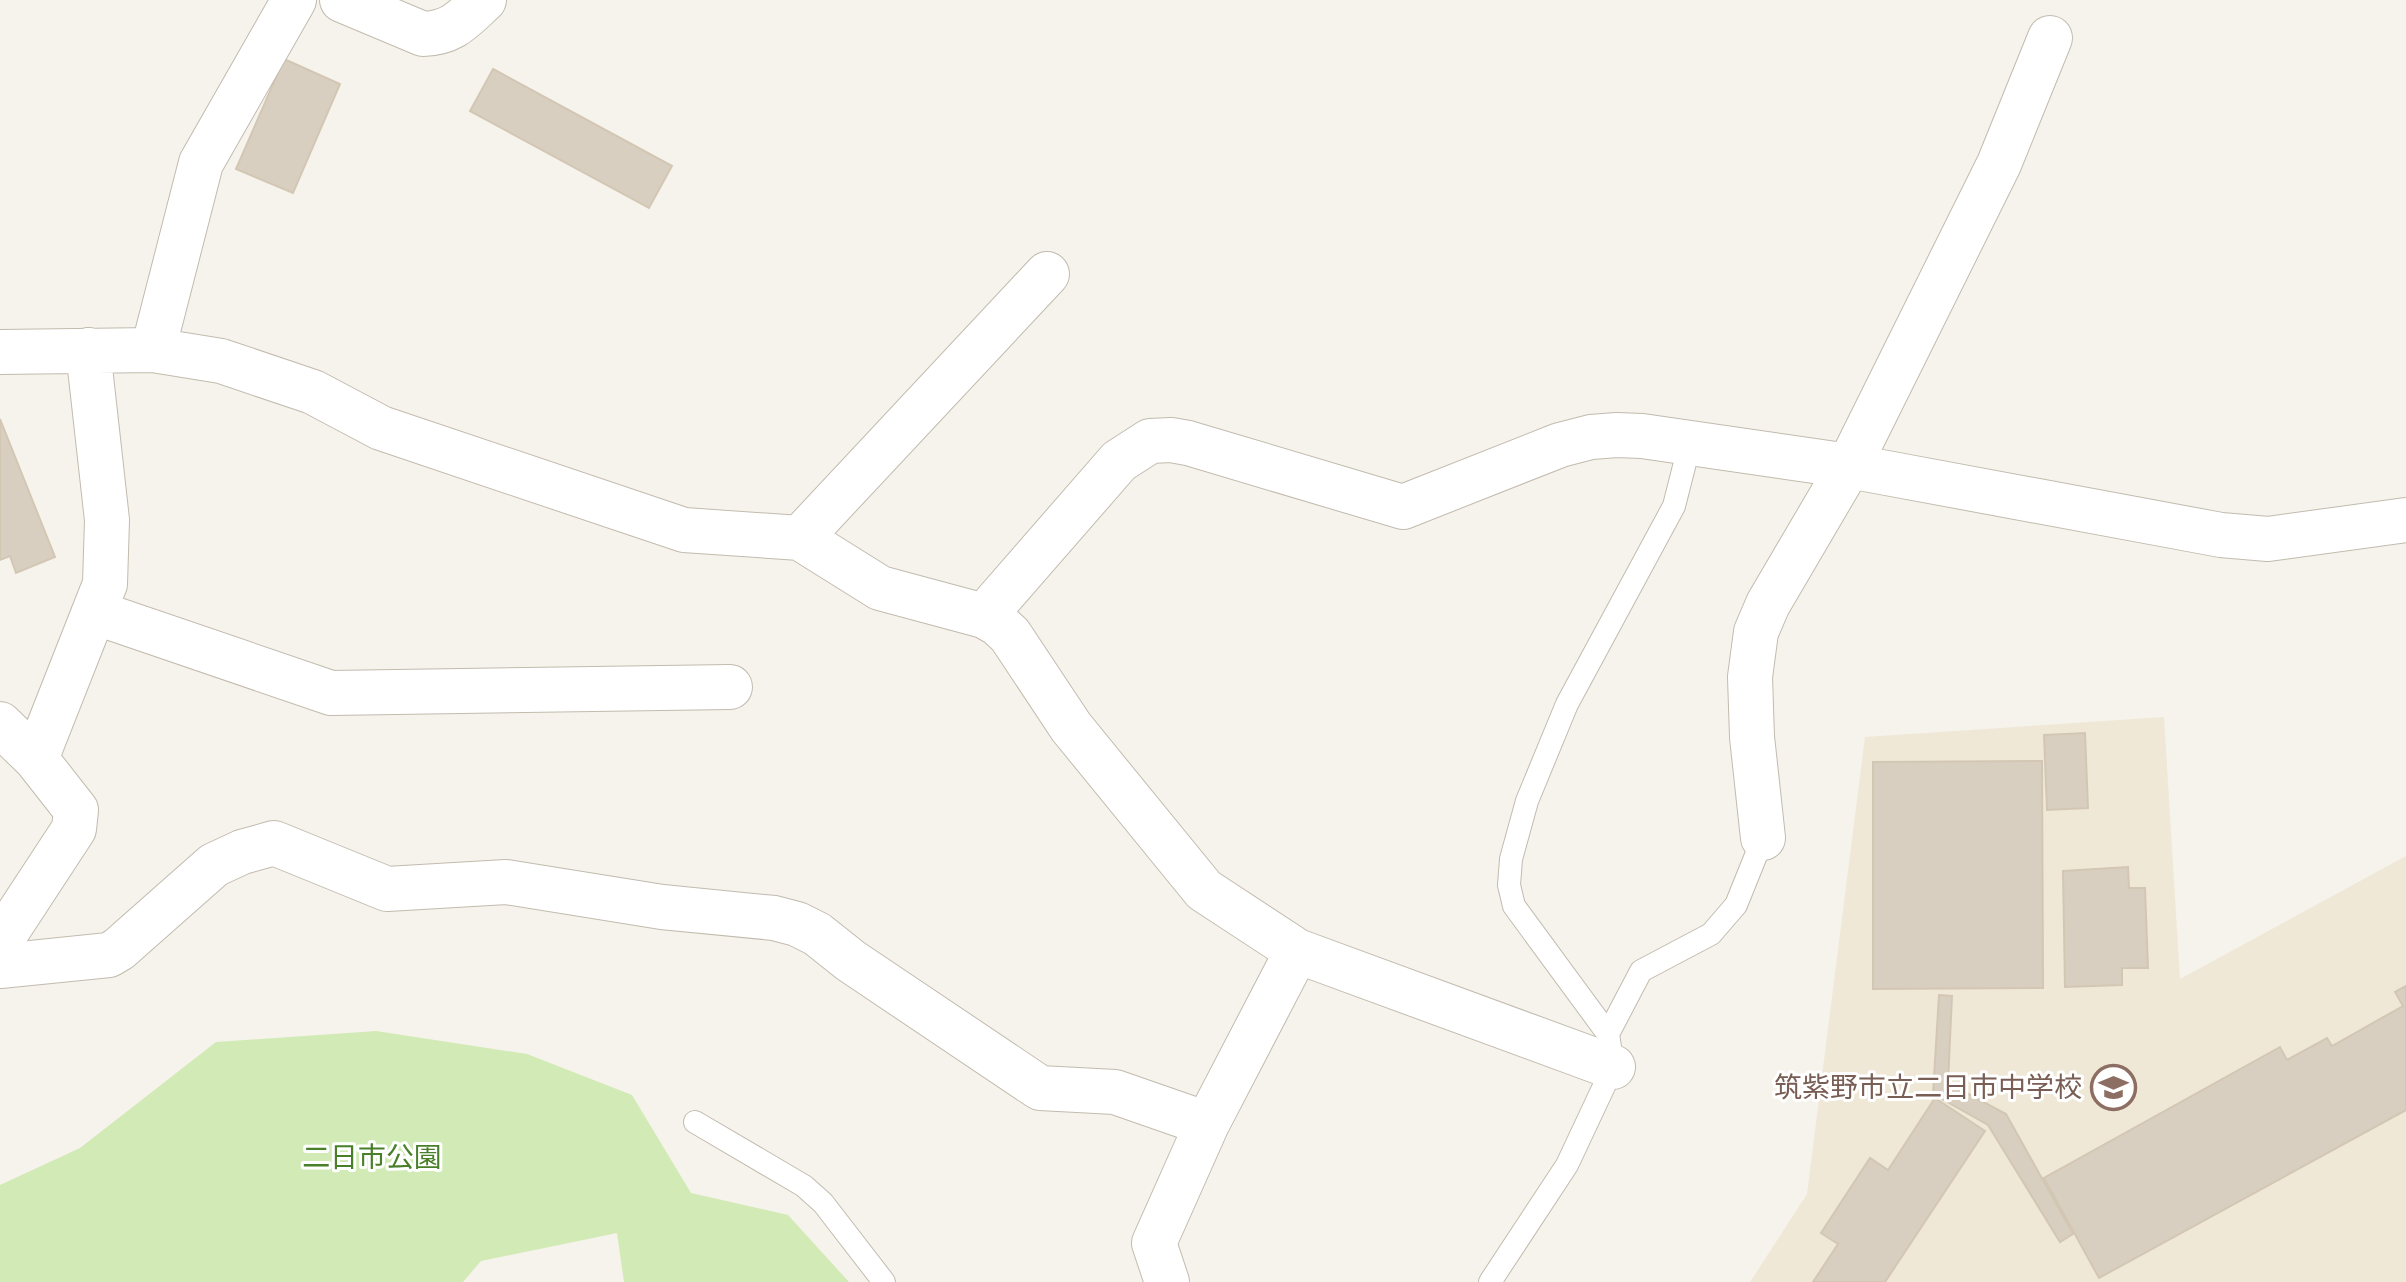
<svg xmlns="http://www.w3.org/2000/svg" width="2406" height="1282" viewBox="0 0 2406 1282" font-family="Manrope,'Noto Sans JP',sans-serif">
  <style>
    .education { fill: #efe8d6 }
    .green { fill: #d2eab5 }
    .building { fill: #d8cfc1; stroke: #d3c7b4; stroke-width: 2 }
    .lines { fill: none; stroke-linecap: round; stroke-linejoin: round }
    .lane-casing { stroke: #c2bbae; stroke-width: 24 }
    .street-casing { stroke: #c2bbae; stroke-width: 46 }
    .lane { stroke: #fff; stroke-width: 22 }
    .street { stroke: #fff; stroke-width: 44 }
    .labels { text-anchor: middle; stroke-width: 6; stroke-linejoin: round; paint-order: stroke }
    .education-label { font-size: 28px; fill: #785e54; stroke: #fff; text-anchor: end }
    .park-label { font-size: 28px; fill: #4a7f2a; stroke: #fff }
  </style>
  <rect width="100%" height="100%" fill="#f6f3ec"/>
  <path class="education" d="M2164 717 2180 979 2406 856V1282H1750L1807 1194 1865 737Z"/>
  <path class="green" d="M376 1031 527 1054 632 1095 691 1193 788 1215 849 1282H624L617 1233 481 1261 463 1282H0V1185L80 1148 216 1042Z"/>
  <path class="building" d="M284 59 340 84 293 193 236 169Z
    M493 69 672 166 649 208 470 111Z
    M0 419 55 557 16 573 10 556 0 560Z
    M2085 733 2088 808 2047 810 2044 735Z
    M2042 761 2043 988 1873 989V762Z
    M2128 867 2129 888H2145L2148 968H2122V985L2065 987 2063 871Z
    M2406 986V1110L2099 1278 2044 1178 2280 1047 2287 1060 2327 1038 2332 1046 2403 1006 2395 992Z
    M1939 995 1952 996 1948 1083 2006 1114 2073 1234 2060 1242 1988 1125 1933 1094Z
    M1935 1098 1985 1131 1885 1282H1813L1838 1244 1821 1233 1870 1158 1888 1170Z"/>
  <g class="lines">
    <defs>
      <path id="lane" d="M1608 1034 1641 971 1711 934 1736 905 1763 838
        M695 1122 804 1186 823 1203 884 1282
        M1490 1282 1567 1165 1613 1067 1608 1034 1514 906 1509 885 1511 859 1527 801 1567 704 1674 506 1690 443"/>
      <path id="street" d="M342 0 423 34C453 33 463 19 484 0
        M153 350 201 163 294 0
        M0 352 153 350 221 361 313 392 381 428 684 530 800 538 880 588 984 616 998 624 1010 635 1071 727 1204 890 1297 951 1613 1067
        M800 538 1047 274
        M94 612 331 693 730 687
        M984 616 1119 461 1150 441 1171 440 1188 443 1403 507 1560 445 1591 437 1617 435 1642 436 1849 466 2221 535 2268 539 2406 520
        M0 724 36 759
        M1763 838 1752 737 1750 677 1756 632 1768 604 1849 466 1999 164 2050 38
        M0 942 74 829 76 810 36 759 105 584 107 520 88 350
        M0 966 109 955 119 949 214 865 242 852 274 843 387 889 506 882 662 907 774 918 797 924 817 934 851 961 1040 1088 1115 1092 1207 1124
        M1167 1282 1154 1243 1207 1124 1297 951"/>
    </defs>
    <use href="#lane" class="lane-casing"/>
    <use href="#street" class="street-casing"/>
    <use href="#lane" class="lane"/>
    <use href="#street" class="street"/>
  </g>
  <defs>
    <symbol id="school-ring" viewBox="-11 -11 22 22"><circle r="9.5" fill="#fff" stroke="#8d6e63" stroke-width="1.5"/><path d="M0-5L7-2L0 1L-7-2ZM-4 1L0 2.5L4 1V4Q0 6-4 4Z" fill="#8d6e63"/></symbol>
  </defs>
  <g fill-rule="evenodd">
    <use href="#school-ring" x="2088" y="1062" width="51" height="51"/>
  </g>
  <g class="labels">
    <g class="education-label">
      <text x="2082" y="1097">筑紫野市立二日市中学校</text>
    </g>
    <g class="park-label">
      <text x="372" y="1167">二日市公園</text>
    </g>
  </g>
</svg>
